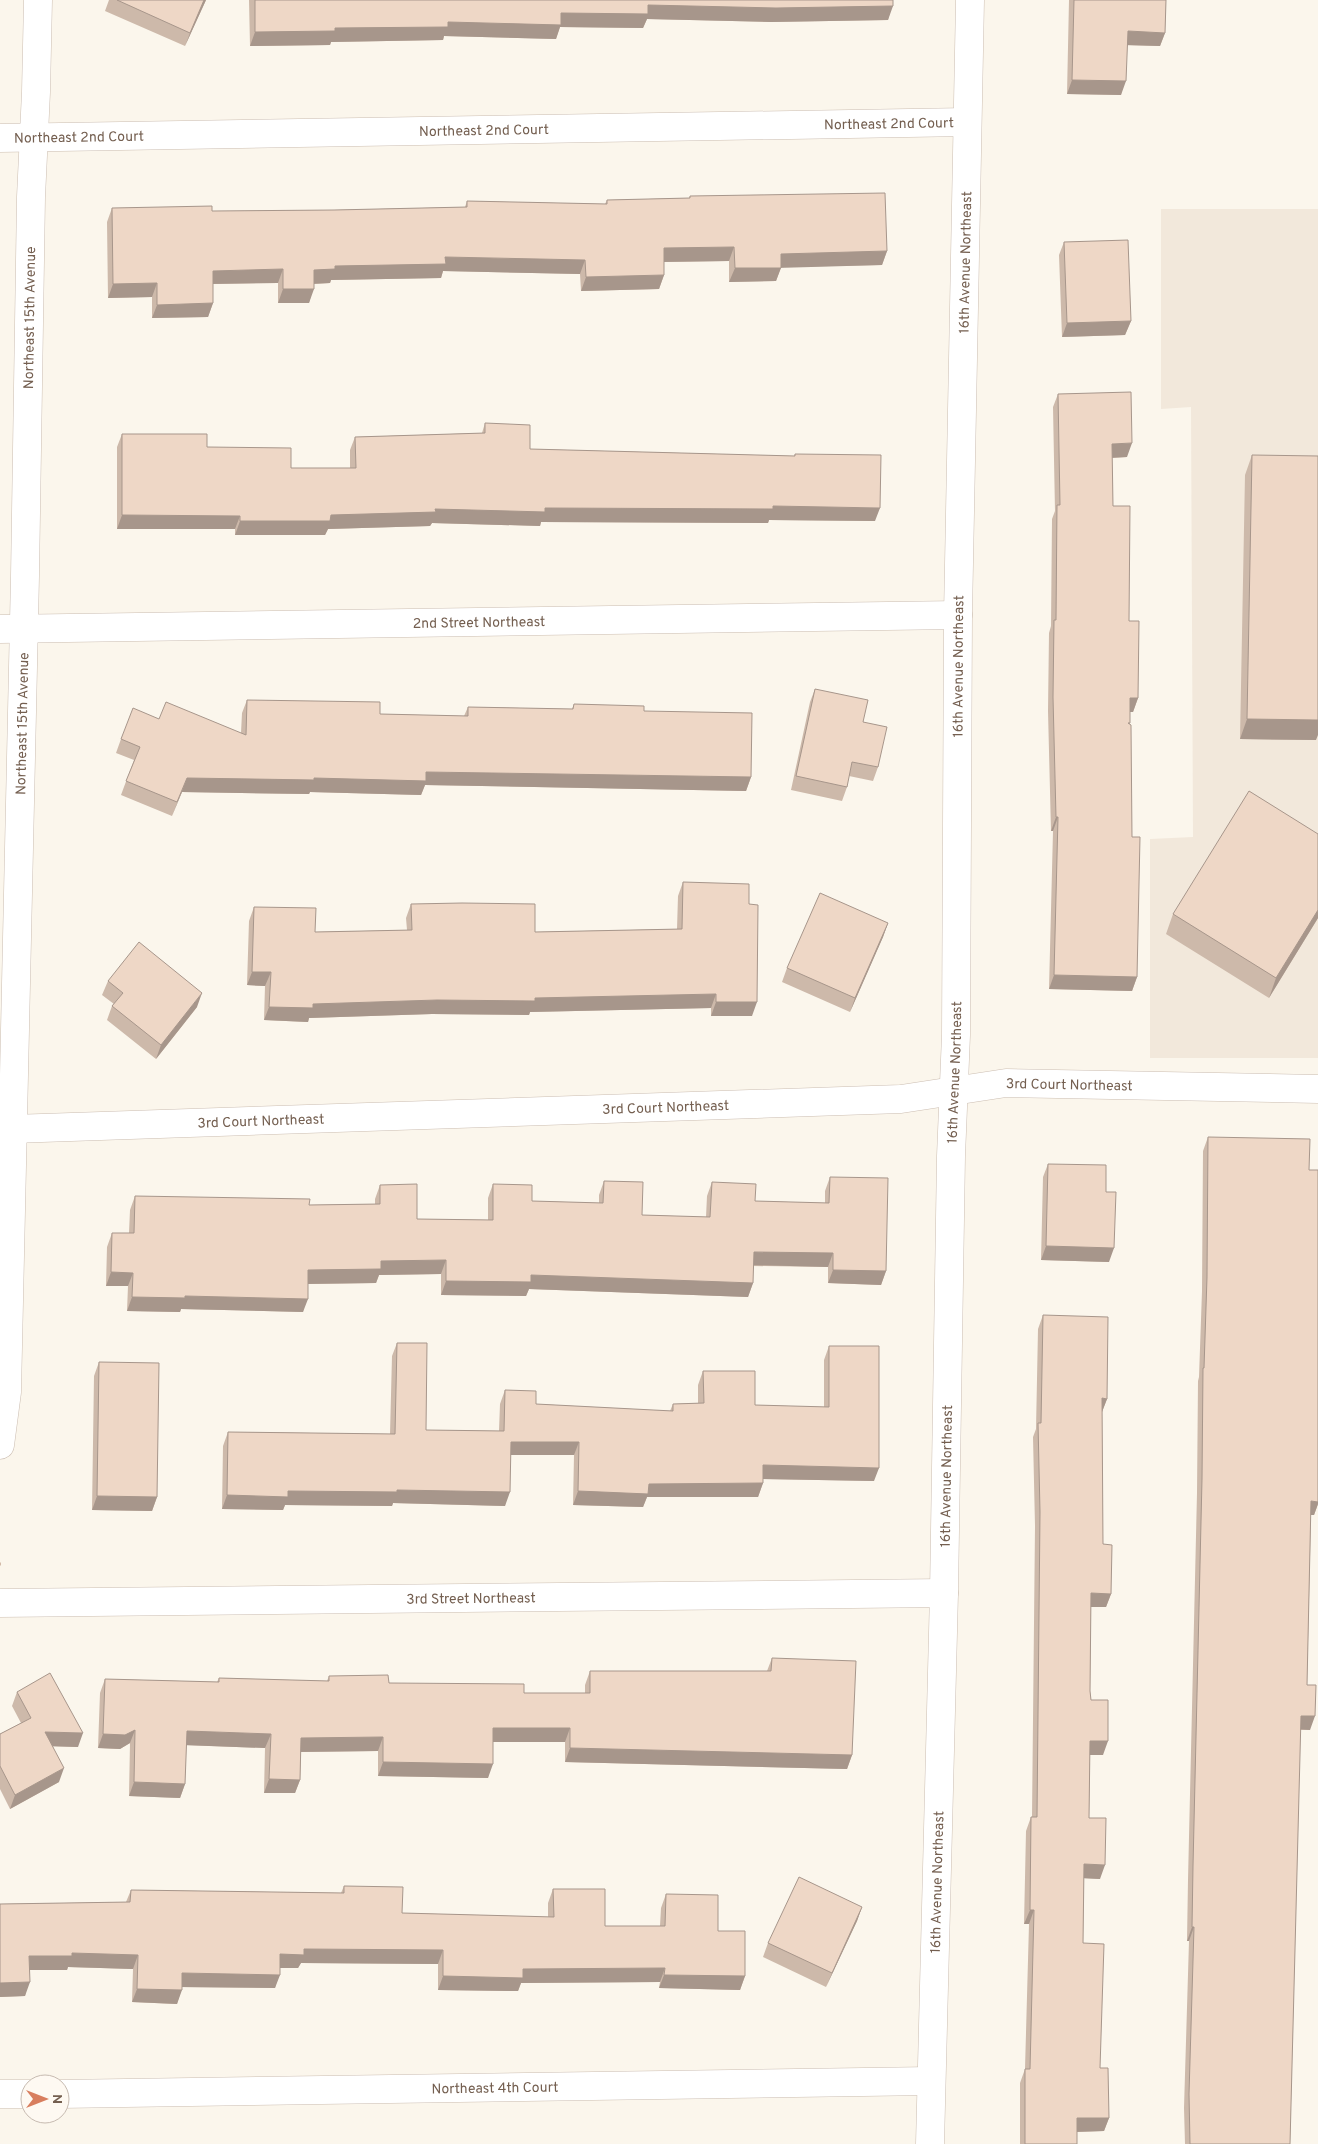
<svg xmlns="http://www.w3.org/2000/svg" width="1318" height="2144" viewBox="0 0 1318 2144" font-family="Overpass,sans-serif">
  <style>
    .residential { fill: #f2e8db }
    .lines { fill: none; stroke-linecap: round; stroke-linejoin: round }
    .minor-casing { stroke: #ccbeb2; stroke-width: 29 }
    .path { stroke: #d3bba9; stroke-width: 3; stroke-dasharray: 1 4; stroke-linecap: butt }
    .minor { stroke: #fff; stroke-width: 28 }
    .wall { fill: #cdb9aa }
    .shaded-wall { fill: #a7968b }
    .building { fill: #eed7c6; stroke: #a7968b }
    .labels { text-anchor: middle; stroke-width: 4.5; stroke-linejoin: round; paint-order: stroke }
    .street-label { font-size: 14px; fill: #745f50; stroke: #fef9f2 }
  </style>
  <rect width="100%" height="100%" fill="#fbf6ec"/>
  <path class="residential" d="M1161 209H1318V1058H1150V839L1193 837 1191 407 1161 409Z"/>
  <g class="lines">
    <defs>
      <g id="minor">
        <path id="s1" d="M0 138 967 122"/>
        <path id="s2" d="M0 629 958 615"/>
        <path id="s3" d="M12 1129 901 1099 1006 1083 1318 1089"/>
        <path id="s4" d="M0 1445 7 1392 25 576 31 197 36 92 38 0"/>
        <path id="s5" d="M0 1603 944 1593"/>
        <path d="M0 2094H30"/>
        <path id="s6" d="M60 2094 931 2081"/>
        <path id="s7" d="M930 2144 944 1593 951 1156 956 1035 958 615 970 0"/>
      </g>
    </defs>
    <use href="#minor" class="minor-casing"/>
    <path class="path" d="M0 1564H3"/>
    <use href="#minor" class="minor"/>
  </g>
  <path class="wall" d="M109 0H206L185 46 105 11Z
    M249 0H893L888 20 771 22 647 19 643 28 560 27 556 39 444 36 443 40 331 42 330 45 250 46Z
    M1069 0H1166L1165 33 1160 46 1127 45 1121 95 1067 94Z
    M690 196 887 251 882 265 781 267 776 281 729 282V261L664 262V275L659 289 581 291 580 274 443 271 441 278 331 280 330 283 314 284 309 303H278V283L213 284V303L208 317 152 318V297L108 298 107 222 112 208 212 211 334 210 465 207 467 201 605 204 607 200 689 198Z
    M1064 242 1131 321 1125 335 1062 337 1059 255Z
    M1058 394 1127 457 1112 458 1113 506 1129 621 1138 698 1133 712H1130V724L1132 837 1137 977 1132 991 1049 989 1053 831H1051L1048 711 1049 633 1051 626 1052 519 1055 511 1053 407Z
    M485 423 530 449 794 456 795 454 875 521 769 520 768 523 541 522 540 526 432 523 430 526 328 529 325 535H235V529H117V447L122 434 207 447 291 468H350V450L355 437 482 433Z
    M1252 455 1316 740 1240 739 1245 475Z
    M815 689 863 722 878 767 873 781 849 776 847 787 842 801 791 790 810 702Z
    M247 700 380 714 464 716 468 707 572 709 574 704 644 711 751 777 746 791 425 785 421 795 310 792 309 794 182 792 172 816 121 795 134 760 116 753 121 739 159 719 241 733 242 713Z
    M1318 834V918L1269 998 1166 934 1173 914Z
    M683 882 749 904 752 1016H711V1008L530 1012 529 1015 432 1014 309 1018 308 1022 264 1020 265 986 247 985 249 921 254 907 315 932 407 930 406 918 411 904 535 932 677 929 678 896Z
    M888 923 883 937 850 1012 782 982 787 968Z
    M108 981 197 1007 156 1059 107 1020 112 1006 114 1004 102 995Z
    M1208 1137 1309 1170H1318V1504L1314 1515H1311L1307 1685 1310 1730H1300L1290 2144H1185L1184 2108 1189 1941H1187L1188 1880 1197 1493 1198 1381 1199 1377 1202 1291 1203 1151Z
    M1048 1164 1106 1192 1109 1262 1041 1260 1043 1177Z
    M830 1177 886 1271 881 1285 828 1283V1267L753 1266V1283L748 1297 529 1289 526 1296 441 1295V1274L379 1275 376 1283 308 1284 303 1312 181 1309 180 1312 127 1311 128 1286H106L107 1247 112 1233H129L130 1210 135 1196 309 1205 375 1204V1199L380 1185 417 1219 488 1220V1198L493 1184 532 1201 599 1203V1195L604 1181 642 1215 706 1217 707 1196 712 1182 755 1201 825 1203V1191Z
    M1043 1315 1107 1399 1102 1412 1103 1544 1111 1594 1106 1607H1091L1090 1691 1091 1700 1103 1755H1090L1089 1818 1100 1879 1084 1878 1083 1943 1100 2068 1109 2118 1104 2131 1077 2132V2144H1020V2083L1025 2069 1029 1924H1024L1026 1831 1031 1817H1032L1035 1526 1033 1437 1036 1429 1038 1329Z
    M397 1343 426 1430 499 1431 500 1404 505 1390 536 1404 670 1411 673 1404 698 1403V1385L703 1371 755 1405 824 1407V1360L829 1346 874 1481 763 1479V1483L758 1497H647L643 1507 573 1505 574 1455H511L505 1506 393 1503 392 1506 285 1505 283 1510 222 1509 223 1446 228 1432 390 1434 392 1356Z
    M99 1362 157 1497 152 1511 92 1510 94 1376Z
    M772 1658 852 1755 847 1769 565 1762V1742H493L488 1778 378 1776V1751L301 1752 300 1780 295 1793H264L265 1748 186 1745 185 1784 180 1798 129 1796 130 1743 120 1749 98 1748 100 1693 105 1679 217 1682 219 1678 327 1681 329 1676 389 1683 524 1693H585V1685L590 1671H767Z
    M17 1692 78 1747 53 1746 59 1782 10 1809 0 1789V1734L21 1723 12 1706Z
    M344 1886 402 1913 548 1917V1903L553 1889 605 1926H660L661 1908 666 1894 718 1931 745 1976 740 1990 659 1988 660 1982 521 1983 518 1991 438 1990V1964L301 1963 298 1968H280L275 1988 182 1987 177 2004 132 2002 133 1969 68 1967 67 1970H30L25 1996 0 1997V1904L126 1902 131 1890 341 1893Z
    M862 1907 857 1921 826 1987 763 1957 768 1943Z"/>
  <path class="shaded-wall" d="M204 0H206L185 46 190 33Z
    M648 5 893 6 888 20 771 22 647 19 643 28 560 27 556 39 444 36 443 40 331 42 330 45 250 46 255 32 448 22Z
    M1128 31 1165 33 1160 46 1123 45Z
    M1072 80 1126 81 1121 95 1067 94Z
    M734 247 729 261 659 262 664 248Z
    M887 251 882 265 776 268 781 254Z
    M445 257 585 260 580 274 443 271 441 278 331 280 330 283 309 284 314 270 335 266Z
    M735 268H781L776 281 729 282Z
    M283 269 278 283 208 284 213 271Z
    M664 275 659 289 581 291 586 277Z
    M157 283 152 297 108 298 113 284Z
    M283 289H314L309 303H278Z
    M213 303 208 317 152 318 157 305Z
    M1131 321 1125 335 1062 337 1067 323Z
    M1132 443 1127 457 1107 458 1112 444Z
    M773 506 880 508 875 521 769 520 768 523 541 522 540 526 432 523 430 526 328 529 325 535H235L240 521 331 515 435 509Z
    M122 515 240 516 235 529H117Z
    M1130 698H1138L1133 712H1125Z
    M1247 719 1318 720V735L1316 740 1240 739Z
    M426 772 751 777 746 791 425 785 421 795 310 792 309 794 182 792 172 816 187 778H314Z
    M1056 817H1058L1053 831H1051Z
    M1318 910V918L1269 998 1276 978Z
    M888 923 883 937 850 1012 855 998Z
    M252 972H271L265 986 247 985Z
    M1054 975 1137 977 1132 991 1049 989Z
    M202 993 197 1007 156 1059 161 1045Z
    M716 994 711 1008 530 1012 529 1015 432 1014 309 1018 308 1022 264 1020 269 1007 313 1004 437 1000Z
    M716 1002H757L752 1016H711Z
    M1046 1246 1114 1248 1109 1262 1041 1260Z
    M754 1252 833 1253 828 1267 749 1265Z
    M446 1260 441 1274 379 1275 376 1283 303 1284 308 1270 381 1261Z
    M833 1270 886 1271 881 1285 828 1283Z
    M111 1272 133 1273 128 1286H106Z
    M531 1275 753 1283 748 1297 529 1289 526 1296 441 1295 446 1281Z
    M185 1296 308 1299 303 1312 181 1309 180 1312 127 1311 132 1297Z
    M1102 1398 1107 1399 1102 1412Z
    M511 1442H579L574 1455H506Z
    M763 1465 879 1468 874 1481 758 1479Z
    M763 1483 758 1497H647L643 1507 573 1505 578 1491 649 1484Z
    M397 1490 510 1492 505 1506 393 1503 392 1506 285 1505 283 1510 222 1509 227 1495 288 1491Z
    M97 1496 157 1497 152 1511 92 1510Z
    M1311 1501 1318 1502V1504L1314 1515H1306Z
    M1091 1593 1111 1594 1106 1607H1086Z
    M1301 1716H1315L1310 1730 1296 1729Z
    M493 1728H570L565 1742H488Z
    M135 1730 130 1743 120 1749 98 1748 103 1734Z
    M187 1731 271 1734 265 1748 182 1745Z
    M45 1732 83 1733 78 1747 40 1746Z
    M383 1737 378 1751 296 1752 301 1738Z
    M1090 1741H1108L1103 1755H1085Z
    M570 1748 852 1755 847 1769 565 1762Z
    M383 1762 493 1764 488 1778 378 1776Z
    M64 1768 59 1782 10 1809 15 1795Z
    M269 1779 300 1780 295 1793H264Z
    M134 1782 185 1784 180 1798 129 1796Z
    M1084 1864 1105 1865 1100 1879 1079 1878Z
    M862 1907 857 1921 826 1987 832 1973Z
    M1030 1910H1034L1029 1924H1024Z
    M1192 1927H1194L1189 1941H1187Z
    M304 1949 443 1950 438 1964 301 1963 298 1968H275L280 1954Z
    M72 1953 138 1955 133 1969 68 1967 67 1970H24L29 1956Z
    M665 1968 660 1982 521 1983 518 1991 438 1990 443 1976 523 1969Z
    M182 1973 280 1975 275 1988 177 1987Z
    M664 1975 745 1976 740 1990 659 1988Z
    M30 1982 25 1996 0 1997V1983Z
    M137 1989 182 1990 177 2004 132 2002Z
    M1077 2118H1109L1104 2131 1072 2132Z"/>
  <path class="building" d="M117 0H204L190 33Z
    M255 0H893V6L776 8 648 5V14L561 13V25L448 22V27L335 28V31L255 32Z
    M1074 0H1166L1165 33 1128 31 1126 81 1072 80Z
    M885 193 887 251 781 254V268H735L734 247 664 248V275L586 277 585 260 445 257 446 264 335 266V269L314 270V289H283V269L213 271V303L157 305V283L113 284 112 208 212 206V211L334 210 467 207V201L607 204V200L690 198V196Z
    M1128 240 1131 321 1067 323 1064 242Z
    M1131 392 1132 443 1112 444 1113 506H1130L1129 621H1139L1138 698H1130V723H1128L1131 725 1132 837H1140L1137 977 1054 975 1058 817H1056L1053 697 1054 620H1056L1057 505H1060L1058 394Z
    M485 423 530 425V449L795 456V454L881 455 880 508 773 506V509L545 508V512L435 509 436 512 331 515 330 521H240V516L122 515V434H207V447L291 448V468H356L355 437 485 433Z
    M1252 455 1318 456V720L1247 719Z
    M815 689 868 700 863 722 887 727 878 767 852 762 847 787 796 776Z
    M247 700 380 702V714L468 716V707L573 709 574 704 644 706V711L752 713 751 777 426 772V781L314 778V780L187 778 177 802 126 781 140 747 121 739 133 708 159 719 166 702 246 735Z
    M1249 791 1318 834V910L1276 978 1173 914Z
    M683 882 749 884V904L758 905 757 1002H716V994L535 998V1001L437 1000 313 1004V1008L269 1007 271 972H252L254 907 316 908 315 932 412 930 411 904 462 903 535 904V932L682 929Z
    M820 893 888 923 855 998 787 968Z
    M139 942 202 993 161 1045 112 1006 123 993 108 981Z
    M1208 1137 1310 1139 1309 1170H1318V1502L1311 1501 1307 1685H1316L1315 1716H1301L1290 2144H1190L1189 2094 1194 1927H1192L1193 1866 1202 1479 1203 1368H1204L1207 1277Z
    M1048 1164 1106 1165V1192H1116L1114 1248 1046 1246Z
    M830 1177 888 1178 886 1271 833 1270V1253L754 1252 753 1283 531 1275V1282L446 1281V1260L381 1261V1269L308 1270V1299L185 1296V1298L132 1297 133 1273 111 1272 112 1233H134L135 1196 310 1199 309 1205 380 1204V1185L417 1184V1219L493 1220V1184L532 1185V1201L603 1203 604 1181 643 1182 642 1215 710 1217 712 1182 756 1184 755 1201 829 1203Z
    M1043 1315 1108 1317 1107 1399 1102 1398 1103 1544 1112 1545 1111 1594 1091 1593 1090 1691 1091 1700H1108V1741H1090L1089 1818H1106L1105 1865 1084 1864 1083 1943 1104 1944 1100 2068H1108L1109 2118H1077V2144H1025V2069H1030L1034 1910H1030L1031 1817H1037L1040 1512 1038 1423H1041Z
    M397 1343H427L426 1430 504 1431 505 1390 536 1391V1404L673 1411V1404L704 1403 703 1371H755V1405L829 1407V1346H879V1468L763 1465V1483L649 1484 648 1494 578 1491 579 1442H511L510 1492 397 1490V1492L288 1491V1497L227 1495 228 1432 395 1434Z
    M99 1362 159 1363 157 1497 97 1496Z
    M772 1658 856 1661 852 1755 570 1748V1728H493V1764L383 1762V1737L301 1738 300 1780 269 1779 271 1734 187 1731 185 1784 134 1782 135 1730 125 1735 103 1734 105 1679 219 1682V1678L329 1681V1676L388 1675 389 1683 524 1684V1693H590V1671H771Z
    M50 1673 83 1733 45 1732 64 1768 15 1795 0 1766V1734L31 1718 17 1692Z
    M799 1877 862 1907 832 1973 768 1943Z
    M344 1886 403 1887 402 1913 554 1917 553 1889H605V1926H665L666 1894 718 1895V1931H745V1976L664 1975 665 1968 523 1969V1978L443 1976V1950L304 1949V1955L280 1954V1975L182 1973V1990L137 1989 138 1955 72 1953V1956H29L30 1982 0 1983V1904L130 1902 131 1890 344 1893Z"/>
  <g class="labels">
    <g class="street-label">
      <text dy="5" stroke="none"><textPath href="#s1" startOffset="889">Northeast 2nd Court</textPath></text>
      <text dy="5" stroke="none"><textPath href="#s1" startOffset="484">Northeast 2nd Court</textPath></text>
      <text dy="5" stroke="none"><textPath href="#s1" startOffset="79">Northeast 2nd Court</textPath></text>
      <text dy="5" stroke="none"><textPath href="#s7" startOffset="1882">16th Avenue Northeast</textPath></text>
      <text dy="5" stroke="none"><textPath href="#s4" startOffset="1128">Northeast 15th Avenue</textPath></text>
      <text dy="5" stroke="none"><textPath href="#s2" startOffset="479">2nd Street Northeast</textPath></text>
      <text dy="5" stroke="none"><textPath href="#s7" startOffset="1478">16th Avenue Northeast</textPath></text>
      <text dy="5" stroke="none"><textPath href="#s4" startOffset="722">Northeast 15th Avenue</textPath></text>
      <text dy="5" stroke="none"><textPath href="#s7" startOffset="1072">16th Avenue Northeast</textPath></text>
      <text dy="5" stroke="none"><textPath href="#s3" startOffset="1059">3rd Court Northeast</textPath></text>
      <text dy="5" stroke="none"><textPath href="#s3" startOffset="654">3rd Court Northeast</textPath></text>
      <text dy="5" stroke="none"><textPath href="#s3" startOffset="249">3rd Court Northeast</textPath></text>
      <text dy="5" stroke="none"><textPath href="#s7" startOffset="668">16th Avenue Northeast</textPath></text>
      <text dy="5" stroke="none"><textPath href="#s5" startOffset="471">3rd Street Northeast</textPath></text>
      <text dy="5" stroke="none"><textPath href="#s7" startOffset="262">16th Avenue Northeast</textPath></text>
      <text dy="5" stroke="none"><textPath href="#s6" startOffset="435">Northeast 4th Court</textPath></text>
    </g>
  </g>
  <g transform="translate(45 2099) rotate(90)"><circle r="24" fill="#fef9f2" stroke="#c7bbb1"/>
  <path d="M0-4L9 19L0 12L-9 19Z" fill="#d87e5e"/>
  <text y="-8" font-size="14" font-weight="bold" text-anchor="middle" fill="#745f50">N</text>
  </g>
</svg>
